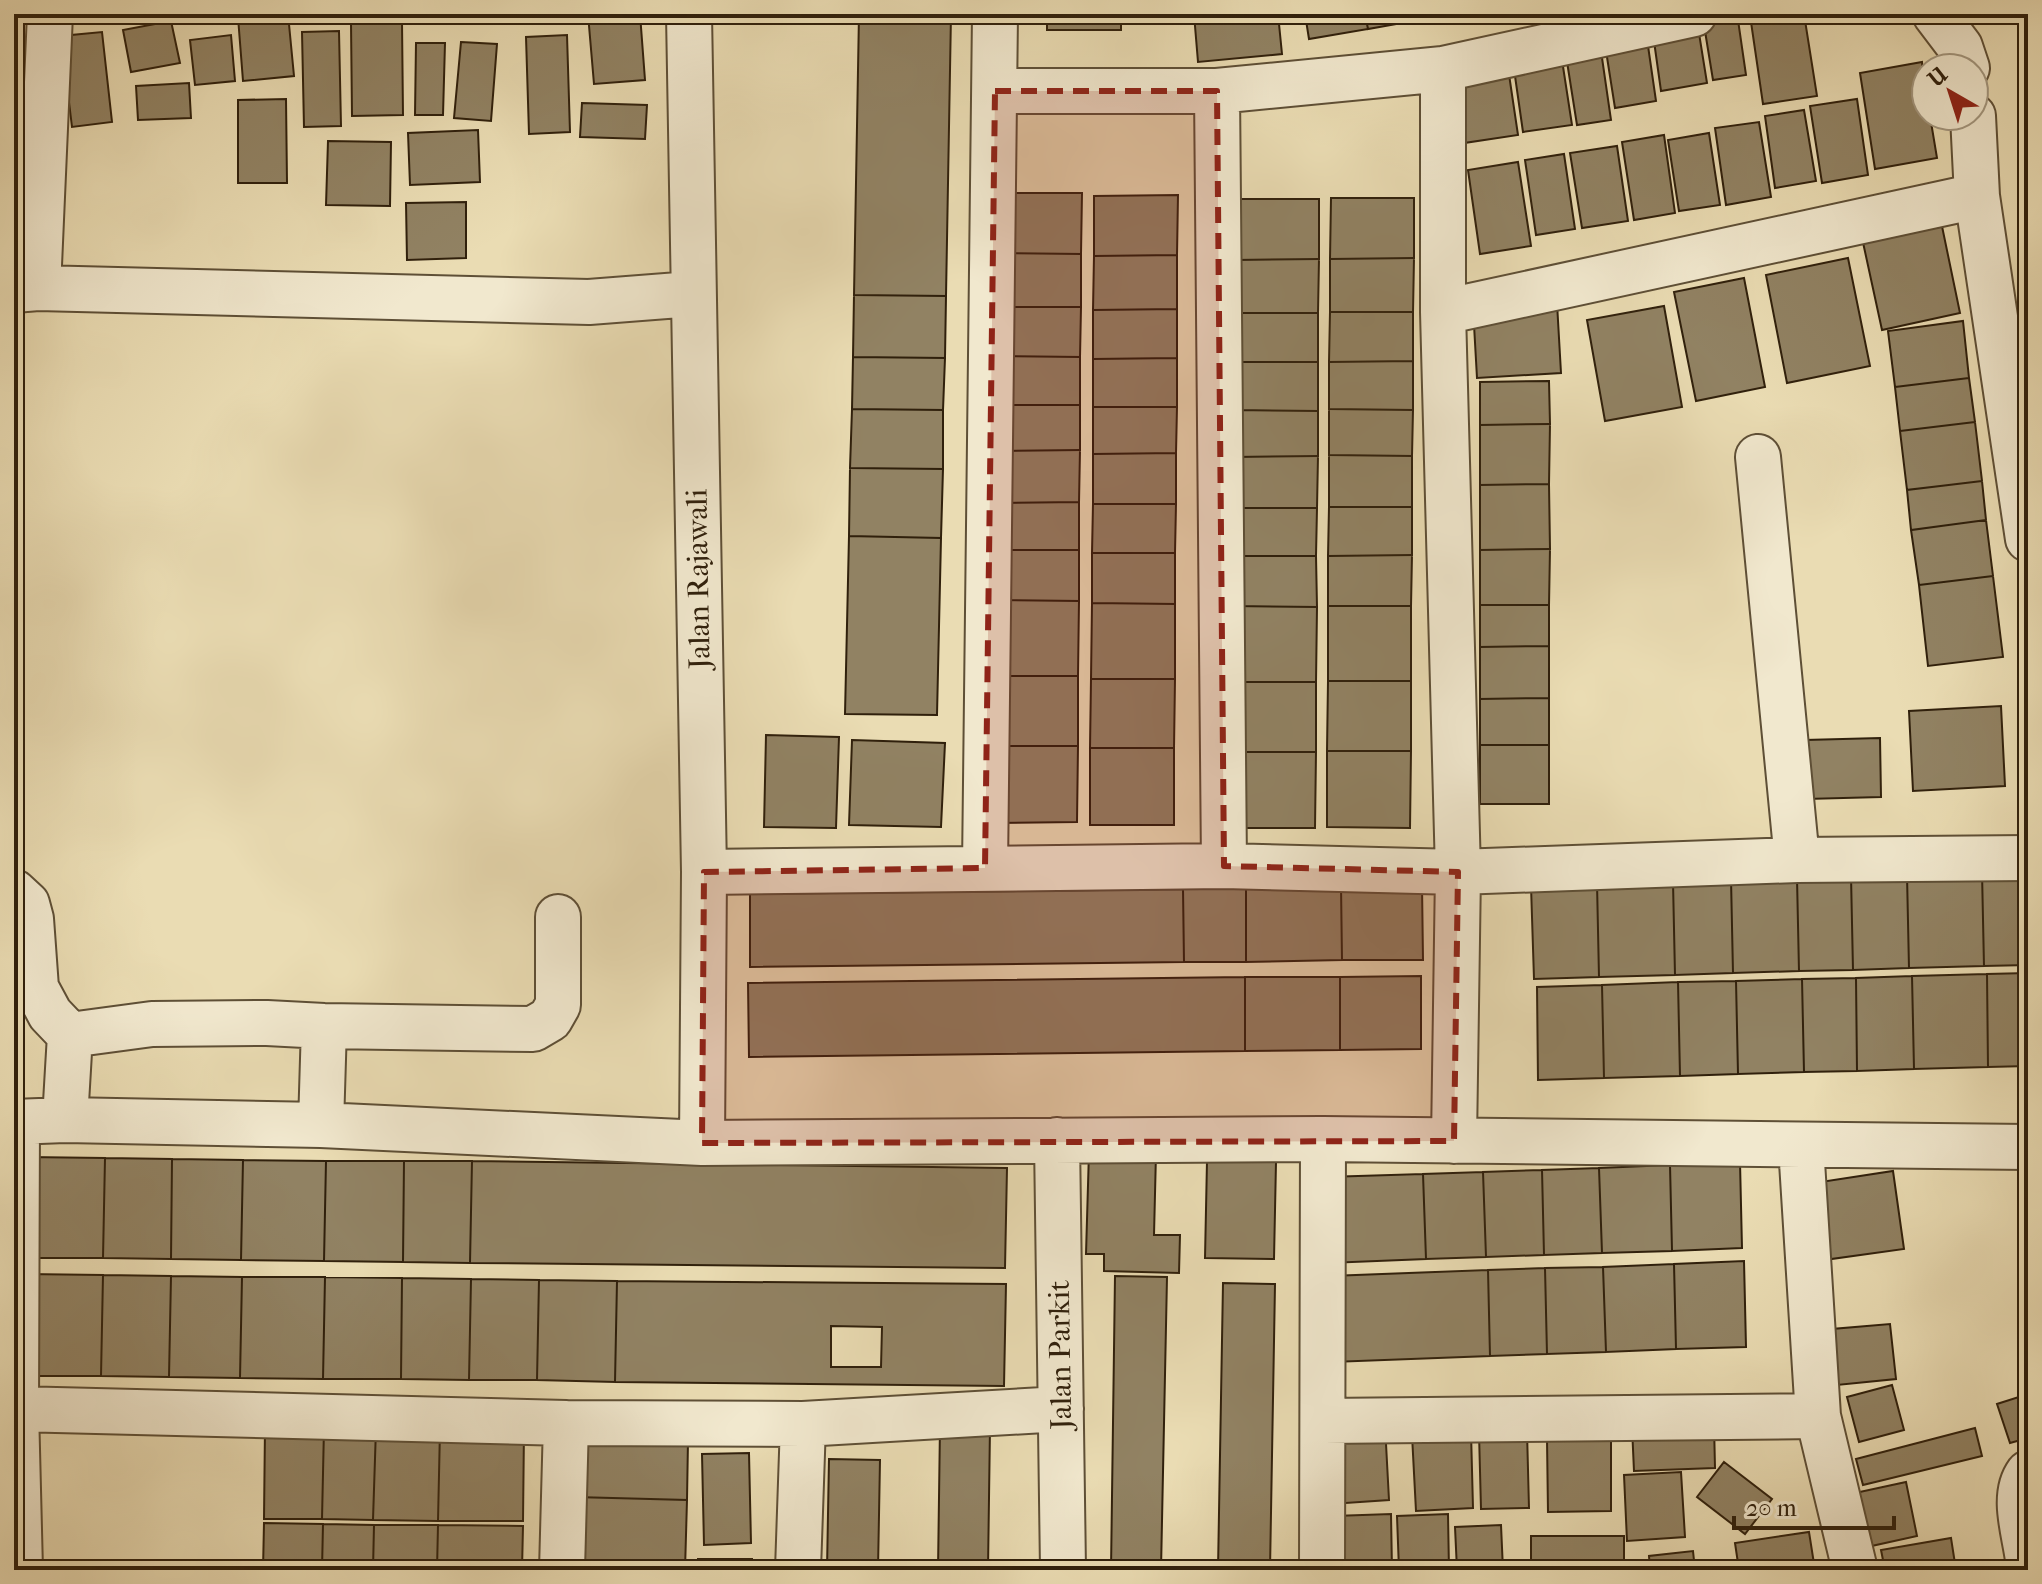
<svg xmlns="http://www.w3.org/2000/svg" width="2042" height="1584" viewBox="0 0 2042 1584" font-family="'IM FELL French Canon',serif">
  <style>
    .building { fill: #918263; stroke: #30200c; stroke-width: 2; fill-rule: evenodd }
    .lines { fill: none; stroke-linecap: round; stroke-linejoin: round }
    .street-casing { stroke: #5e4f36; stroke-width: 48 }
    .street { stroke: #f1e8ce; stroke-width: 44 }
    .marked { fill: #8f2418; fill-opacity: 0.2; stroke: #8f2418; stroke-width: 6; stroke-dasharray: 16 10; stroke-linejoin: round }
    .labels { text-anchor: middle; stroke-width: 6; stroke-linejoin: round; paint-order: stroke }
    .street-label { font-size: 30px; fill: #30200c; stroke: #f1e8ce }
  </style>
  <rect width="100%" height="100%" fill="#eadcb3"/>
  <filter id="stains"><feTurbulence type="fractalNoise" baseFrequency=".0025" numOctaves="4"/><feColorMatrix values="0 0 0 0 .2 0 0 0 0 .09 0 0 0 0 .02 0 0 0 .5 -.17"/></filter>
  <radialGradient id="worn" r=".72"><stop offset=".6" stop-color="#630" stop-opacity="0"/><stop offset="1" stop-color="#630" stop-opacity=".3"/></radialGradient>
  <path class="building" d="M288 14 294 76 243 81 238 17Z
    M588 14H640L645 80 594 84Z
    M859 14H951L946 296 854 295Z
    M1047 14H1121V30H1047Z
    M1194 14H1278L1282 54 1198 62Z
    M1305 14H1365L1368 29 1309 39Z
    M1365 14H1418L1419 20 1368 29Z
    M1796 14H1804L1817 96 1763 104 1751 22Z
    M1738 20 1746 75 1713 80 1704 25Z
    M171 21 180 63 131 72 123 30Z
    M402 22 403 115 352 116 351 23Z
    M1698 27 1707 83 1661 91 1653 34Z
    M339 31 341 126 304 127 302 32Z
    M102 32 112 122 72 127 61 36Z
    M1646 32 1656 101 1615 108 1604 38Z
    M231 35 235 81 195 85 190 40Z
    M567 35 570 132 529 134 526 37Z
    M461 42 497 44 491 121 454 118Z
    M416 43H445L443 115H415Z
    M1600 44 1611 120 1577 125 1565 49Z
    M1560 47 1572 125 1523 132 1512 55Z
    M1507 61 1518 135 1464 143 1453 70Z
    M1922 62 1926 116H1930L1937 158 1875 169 1860 73Z
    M189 83 191 118 138 120 136 86Z
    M286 99 287 183H238V100Z
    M1857 99 1868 175 1822 183 1810 106Z
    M582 103 647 105 645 139 580 137Z
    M1804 110 1816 181 1775 188 1765 116Z
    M1759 122 1771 197 1726 205 1715 128Z
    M478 130 480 182 410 185 408 133Z
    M1709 133 1720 205 1679 211 1668 140Z
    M1664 135 1675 213 1634 220 1622 142Z
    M328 141 391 142 390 206 326 205Z
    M1617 146 1628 221 1582 228 1570 153Z
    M1564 154 1575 229 1536 235 1525 160Z
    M1518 162 1531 246 1480 254 1468 170Z
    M998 193H1082L1081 254 998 253Z
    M1178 195 1177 255 1094 256V196Z
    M1331 198H1414V258L1330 259Z
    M1236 199H1319V259L1235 260Z
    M466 202V258L407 260 406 203Z
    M1938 207 1960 313 1882 330 1859 224Z
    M998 253 1081 254V307H997Z
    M1177 255V309L1093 310 1094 256Z
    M1414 258 1413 312H1330V259Z
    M1848 258 1870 366 1787 383 1766 275Z
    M1319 259 1318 313H1235V260Z
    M1744 278 1765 387 1696 401 1674 292Z
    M854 295 946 296 945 358 853 357Z
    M1557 303 1561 373 1477 378 1473 307Z
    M1664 306 1682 407 1605 421 1587 320Z
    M997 307H1081L1080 357 997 356Z
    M1177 309V358L1093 359V310Z
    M1330 312H1413V361L1329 362Z
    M1235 313H1318V362H1235Z
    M1963 321 1969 378 1895 387 1888 331Z
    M997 356 1080 357V405H997Z
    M853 357 945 358 943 410 852 409Z
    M1177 358V407H1093V359Z
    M1413 361V410L1329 409V362Z
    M1235 362H1318V411L1235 410Z
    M1969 378 1975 422 1900 431 1895 387Z
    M1549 381 1550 424 1480 425V382Z
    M997 405H1080V450L996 451Z
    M1093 407H1177L1176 453 1093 454Z
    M852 409 943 410V469L850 468Z
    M1329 409 1413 410 1412 456 1329 455Z
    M1235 410 1318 411V456L1234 457Z
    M1975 422 1982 481 1907 490 1900 431Z
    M1550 424 1549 484 1480 485V425Z
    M1080 450 1079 502 996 503V451Z
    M1176 453V504H1093V454Z
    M1329 455 1412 456V507H1329Z
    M1318 456 1317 508H1234V457Z
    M850 468 943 469 941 538 849 536Z
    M1982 481 1986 520 1911 530 1907 490Z
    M1549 484 1550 549 1480 550V485Z
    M1079 502V550H996V503Z
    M1093 504H1176L1175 553H1092Z
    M1329 507H1412V555L1328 556Z
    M1234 508H1317L1316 556H1234Z
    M1986 520 1993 576 1919 585 1911 530Z
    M849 536 941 538 937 715 845 714Z
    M1550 549 1549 605H1480V550Z
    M996 550H1079V601L995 600Z
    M1092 553H1175V604L1092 603Z
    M1412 555 1411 606H1328V556Z
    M1234 556H1316L1317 607 1233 606Z
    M1993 576 2003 657 1928 666 1919 585Z
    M995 600 1079 601 1078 676H994Z
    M1092 603 1175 604V679H1091Z
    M1480 605H1549V646L1480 647Z
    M1233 606 1317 607 1316 682H1232Z
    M1328 606H1411V681H1328Z
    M1549 646V698L1480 699V647Z
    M994 676H1078V746H994Z
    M1091 679H1175L1174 748H1090Z
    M1328 681H1411V751H1327Z
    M1232 682H1316V752H1232Z
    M1549 698V745H1480V699Z
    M2001 706 2005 786 1913 791 1909 711Z
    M766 735 839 737 836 828 764 827Z
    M1880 738 1881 797 1806 799 1805 740Z
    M852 740 945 743 941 827 849 825Z
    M1480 745H1549V804H1480Z
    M994 746H1078L1077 822 994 823Z
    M1090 748H1174V825H1090Z
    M1327 751H1411L1410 828 1327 827Z
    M1232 752H1316L1315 828H1232Z
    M2028 871V965L1984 966 1982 872Z
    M1982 872 1984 966 1909 968 1907 875Z
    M1907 875 1909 968 1853 970 1851 876Z
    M1851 876 1853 970 1799 971 1797 878Z
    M1797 878 1799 971 1733 973 1731 879Z
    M1731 879 1733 973 1675 975 1673 882Z
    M1673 882 1675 975 1599 977 1597 883Z
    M1597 883 1599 977 1534 979 1531 886Z
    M1422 885 1423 960H1342L1341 886Z
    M1341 886 1342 960 1246 962V888Z
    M1246 888V962H1184L1183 889Z
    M1183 889 1184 962 750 967V894Z
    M2028 973V1066L1988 1067 1987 974Z
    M1987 974 1988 1067 1914 1069 1912 976Z
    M1421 976V1049L1340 1050V977Z
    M1912 976 1914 1069 1857 1071 1856 978Z
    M1245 977V1051L749 1057 748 983Z
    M1245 977H1340V1050L1245 1051Z
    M1856 978 1857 1071 1804 1072 1802 979Z
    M1802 979 1804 1072 1738 1074 1736 981Z
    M1736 981 1738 1074 1680 1076 1678 982Z
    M1678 982 1680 1076 1604 1078 1602 985Z
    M1602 985 1604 1078 1538 1080 1537 987Z
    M1089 1151 1156 1153 1154 1235H1180L1179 1273 1104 1271V1254H1086Z
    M26 1157 105 1158 103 1258H24Z
    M105 1158 172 1159 171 1259 103 1258Z
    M172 1159 243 1160 241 1260 171 1259Z
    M243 1160 326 1161 324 1261 241 1260Z
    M326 1161H404L403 1262 324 1261Z
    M404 1161H472L470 1263 403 1262Z
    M472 1161 1007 1168 1005 1268 470 1263Z
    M1207 1161 1276 1162 1274 1259 1205 1258Z
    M1740 1162 1742 1248 1672 1251 1670 1165Z
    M1670 1165 1672 1251 1602 1253 1599 1168Z
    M1599 1168 1602 1253 1544 1255 1542 1170Z
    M1542 1170 1544 1255 1486 1257 1483 1172Z
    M1893 1171 1904 1249 1824 1260 1814 1183Z
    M1483 1172 1486 1257 1426 1259 1423 1174Z
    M1423 1174 1426 1259 1328 1263 1326 1177Z
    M1744 1261 1746 1347 1676 1349 1674 1264Z
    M1674 1264 1676 1349 1606 1352 1603 1267Z
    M1603 1267 1606 1352 1547 1354 1545 1268Z
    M1545 1268 1547 1354 1490 1356 1488 1270Z
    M1488 1270 1490 1356 1332 1362 1330 1276Z
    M25 1274 103 1275 101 1376H23Z
    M103 1275 171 1276 169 1377 101 1376Z
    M171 1276 242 1277 240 1378 169 1377Z
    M1115 1276 1167 1277 1161 1570H1111Z
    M242 1277H325L323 1379 240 1378Z
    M325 1277 402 1278 401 1379H323Z
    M402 1278 471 1279 469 1380 401 1379Z
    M471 1279 539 1280 537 1380H469Z
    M539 1280 617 1281 615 1382 537 1380Z
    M617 1281 1006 1284 1004 1386 615 1382ZM831 1326 882 1327 881 1367H831Z
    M1223 1283 1275 1284 1270 1570H1218Z
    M1890 1324 1896 1379 1837 1385 1832 1329Z
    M1892 1385 1904 1430 1859 1442 1847 1397Z
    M2028 1394V1438L2010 1443 1997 1404Z
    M1714 1424 1715 1468 1634 1471 1632 1427Z
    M1385 1425 1389 1500 1331 1504 1327 1429Z
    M940 1426 990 1427 988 1570H938Z
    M265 1427 324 1428 322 1519H264Z
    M324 1428H376L373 1520 322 1519Z
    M376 1428 440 1429 438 1521 373 1520Z
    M1975 1428 1982 1456 1863 1485 1856 1459Z
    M440 1429H524L523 1521H438Z
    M1527 1431 1529 1508 1481 1509 1479 1433Z
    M1471 1432 1473 1508 1416 1511 1412 1435Z
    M577 1438 688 1440 687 1500 575 1497Z
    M1611 1438V1511L1548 1512 1547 1439Z
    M749 1453 751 1543 704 1545 702 1454Z
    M829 1459 880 1460 878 1570H827Z
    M1724 1462 1772 1499 1745 1534 1697 1497Z
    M1681 1472 1685 1537 1627 1541 1624 1475Z
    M1906 1482 1917 1536 1867 1547 1855 1493Z
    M575 1497 687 1500 685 1570H573Z
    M1391 1514 1392 1570H1336L1334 1516Z
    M1448 1514 1449 1570H1399L1397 1516Z
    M264 1523 323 1524 322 1570H263Z
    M323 1524 374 1525 373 1570H322Z
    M374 1525H438L437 1570H373Z
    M438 1525 523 1526 522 1570H437Z
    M1501 1525 1503 1570H1457L1455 1527Z
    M1809 1532 1815 1570H1739L1735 1543Z
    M1531 1536H1624V1570H1531Z
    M1951 1538 1956 1570H1885L1881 1550Z
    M1693 1551 1695 1570H1650L1649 1556Z
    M698 1559H752V1570H698Z"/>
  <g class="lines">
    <defs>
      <path id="street" d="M689 14 704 872 702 1143
        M1935 14 1960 47 1967 68
        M1443 69V312L1458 872 1454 1141
        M995 91H1217L1443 69 1694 14
        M1217 91 1224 866
        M1973 116 1977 196
        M38 288 50 14
        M14 290 38 288 589 302 692 294
        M1443 312 1977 196 2028 539
        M1758 457 1797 860
        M985 868 995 14
        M704 872 1224 866 1458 872 1797 860 2028 858
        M14 892 27 904 31 919 36 988 50 1014 70 1035
        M65 1120 70 1035 152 1024 267 1023 324 1026 533 1029 550 1019 558 1005V917
        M17 1121 16 1409 20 1570
        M14 1122 65 1120 321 1125 702 1143 1323 1139 2028 1147
        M321 1125 324 1026
        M1057 1140 1063 1570
        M1801 1146 1818 1416 1855 1570
        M16 1409 566 1423 803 1424 1061 1409
        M1324 1421 1818 1416
        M2028 1473C2011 1496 2025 1534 2028 1560
        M562 1570 566 1423
        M798 1570 803 1424
        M1322 1570 1323 1139"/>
    </defs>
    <use href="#street" class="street-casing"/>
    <use href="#street" class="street"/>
  </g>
  <path class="marked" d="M995 91H1217L1224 866 1458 872 1454 1141 702 1143 704 872 985 868Z"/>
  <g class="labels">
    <g class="street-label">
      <text transform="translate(698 579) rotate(-91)" y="10">Jalan Rajawali</text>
      <text transform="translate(1060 1355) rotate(-91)" y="10">Jalan Parkit</text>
    </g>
  </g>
  <rect width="2042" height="1584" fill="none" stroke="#eadcb3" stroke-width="48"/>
  <rect x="16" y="16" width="2010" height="1552" fill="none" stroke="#30200c" stroke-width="4"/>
  <rect x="24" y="24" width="1994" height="1536" fill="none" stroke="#30200c" stroke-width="2"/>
  <g transform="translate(1950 92) rotate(321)"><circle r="38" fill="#f1e8ce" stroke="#a49880" stroke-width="2"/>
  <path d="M0-6L14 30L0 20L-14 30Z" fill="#8f2418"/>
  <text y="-12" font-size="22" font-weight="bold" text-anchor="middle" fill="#30200c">U</text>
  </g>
  <path d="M1734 1516v12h160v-12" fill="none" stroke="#30200c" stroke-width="4"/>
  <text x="1746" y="1516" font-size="24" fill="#30200c" stroke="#f1e8ce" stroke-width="6" paint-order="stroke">20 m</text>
  <rect width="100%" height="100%" filter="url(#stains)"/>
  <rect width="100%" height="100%" fill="url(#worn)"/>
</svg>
